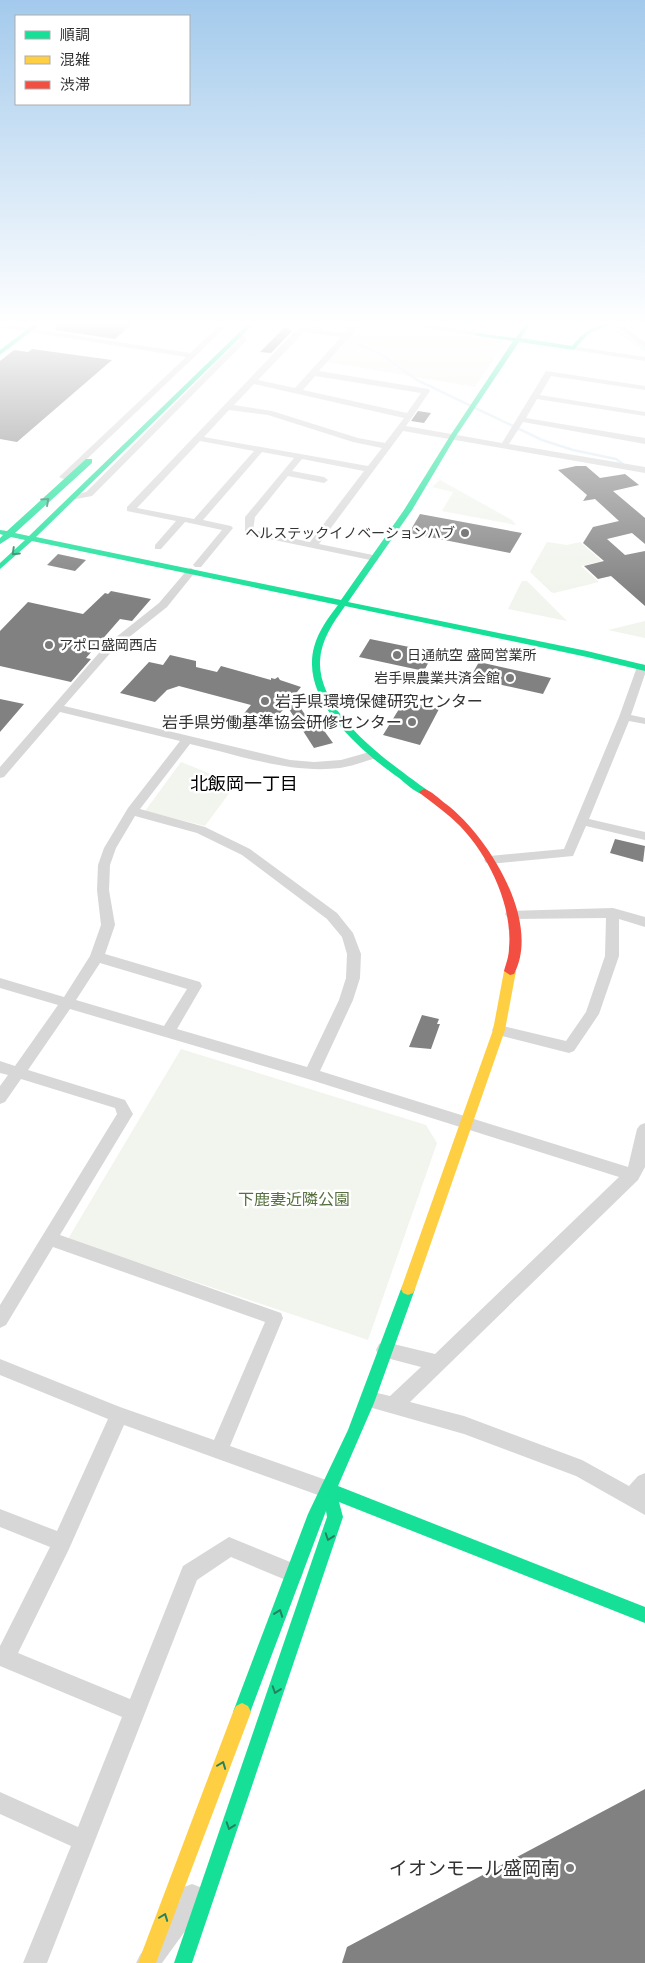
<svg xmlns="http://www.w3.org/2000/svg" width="645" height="1963" viewBox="0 0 645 1963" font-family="Lato,'Noto Sans JP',sans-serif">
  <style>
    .green { fill: #f1f5ed }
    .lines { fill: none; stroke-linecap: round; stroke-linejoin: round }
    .stream { stroke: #ddebf3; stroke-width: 2.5 }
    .building { fill: #818181 }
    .street { fill: #d7d7d7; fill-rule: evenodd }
    .fast { fill: #16e098; fill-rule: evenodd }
    .slow { fill: #ffcf43; fill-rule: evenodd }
    .jam { fill: #f24e42; fill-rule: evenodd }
    .oneway { stroke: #268160 }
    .poi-dot { fill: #7a7a7a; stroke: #fff; stroke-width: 2 }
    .labels { text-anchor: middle; stroke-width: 5; stroke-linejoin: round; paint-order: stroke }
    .far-poi-label { font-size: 14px; fill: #333; stroke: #fff; text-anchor: end }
    .poi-label { font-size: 16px; fill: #333; stroke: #fff; text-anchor: start }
    .park-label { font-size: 16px; fill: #56703f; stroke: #fff }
    .neighbourhood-label { font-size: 18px; fill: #000; stroke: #fff }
    .near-poi-label { font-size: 19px; fill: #333; stroke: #fff; text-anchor: end }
  </style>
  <rect width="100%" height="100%" fill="#fff"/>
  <path class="green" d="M360 324H390L498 341 504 344 475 387 326 362Z
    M440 480 512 520 516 525 442 511 453 492 432 487Z
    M547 542 567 545 580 542 602 561 581 566 599 582 554 593 551 592 530 572Z
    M522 581H527L567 621 508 609Z
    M645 621V638L608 630Z
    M181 762 236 784 205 826 145 811Z
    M181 1049 426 1125 437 1143 368 1340 68 1239Z"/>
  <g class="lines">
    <path class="stream" d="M308 324 327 331
      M611 326 645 350
      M343 338 379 353 417 380 542 440 573 450 616 459 623 464"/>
  </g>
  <path class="building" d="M56 324H132L115 339 56 330Z
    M285 327 292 331 271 353 260 352Z
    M32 349 112 360 17 442 0 439V361L14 350 28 352Z
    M418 411 431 413 424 423 411 421Z
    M576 466H586L600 478 625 474 639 485 613 491 645 518V544L632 533 607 539 625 555 645 551V606L611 576 598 579 584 566 604 561 583 543 593 527 619 521 595 499 583 501 587 495 558 470Z
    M420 514 522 533 510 553 409 533Z
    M58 554 86 560 75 571 47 565Z
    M111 591 151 599 132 621 120 619 86 658 91 659 71 682 0 666V631L28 602 83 614 105 593 108 594Z
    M370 639 434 652 424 671 359 657Z
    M170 655 196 661V667L217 672 221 666 271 680V678L275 679 278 677 280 680 301 687 293 697 306 716 312 714 333 743 314 748 287 706 277 716 271 715 260 729 237 722 251 705 179 686 167 690 155 702 120 693 149 662 163 665Z
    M479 662 551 678 543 694 470 678Z
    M0 699 24 704 0 732Z
    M404 701 439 709 420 745 383 735Z
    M615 839 645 846 643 862 610 853Z
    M422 1015 439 1019 437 1024H440L431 1049 409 1047Z
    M645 1789V1963H342L347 1947Z"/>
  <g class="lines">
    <path class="street" d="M0 324 190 353 221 324H229L69 476 74 479 70 482 59 477 186 357 0 327Z
      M353 324H361L319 371 429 389 430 391 406 426 502 443 546 371 645 386V390L551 376 540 395 645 412V416L537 399 526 418 645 438V444L523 422 509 444 645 467V473L403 431 319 544 378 556V560L375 561 245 534V517L294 458 262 452 203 520 231 526 233 528 201 567H195L193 565 222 530 185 522 161 549H155V545L176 521 127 511V507L299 327 344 333ZM304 332 341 337 295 388 258 380ZM315 376 421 393 407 413 303 390ZM254 384 404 418 385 443 358 438 272 411 234 405ZM229 410 268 415 353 442 382 448 368 466 204 437ZM200 441 254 451 194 519 137 508ZM302 459 364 471 310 542 253 530 255 517 288 476 324 483 328 480 324 477 292 471Z
      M406 324H424L478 332 482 334 478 336 410 326Z
      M613 324H621L645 342V348Z
      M236 334H242L247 340 92 496 71 500V496L86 492 239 340 235 336Z
      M571 346 645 357V361L574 350 570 348Z
      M191 568 196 571 167 607 113 650 64 706 290 760 314 762 341 760 373 751 377 752 379 755 377 758C365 761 353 766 340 768 290 774 239 755 190 744L140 809 205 827 250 849 337 913 353 933 361 954 360 978 353 1000 320 1071 628 1167 637 1129 640 1125 645 1123V1167L638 1180 410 1402 464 1416 582 1460 629 1486 638 1476 645 1473V1515L576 1476 464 1434 369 1407 363 1405 360 1399 363 1393 369 1391 390 1396 421 1367 379 1356 376 1350 379 1344 385 1342 435 1354 619 1177 311 1080 70 1009 28 1070 125 1100 133 1114 60 1235 281 1313 283 1318 230 1446 329 1481 336 1483 338 1490 336 1497 329 1499 124 1425 69 1549 18 1653 130 1699 183 1566 229 1537 300 1566 303 1573 300 1580 293 1583 231 1557 197 1580 47 1963H23L71 1846 0 1814V1792L78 1827 122 1717 0 1666V1646L50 1547 0 1527V1509L57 1531 108 1419 0 1375V1359L120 1407 214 1440 265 1322 53 1247 6 1325 0 1328V1305L117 1114 115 1108 21 1079 5 1102 0 1104V1086L8 1075 0 1073V1061L15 1066 58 1005 0 988V978L64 997 90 956 101 925 97 890 98 865 104 848 128 808 180 741 60 712 4 777 0 778V767L105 646 159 603 188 569ZM135 816 197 833 242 855 327 919 342 937 347 954 346 978 339 1000 307 1067 177 1029 202 986 200 982 105 954 115 925 109 890 110 865 116 848ZM100 963 187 989 164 1026 76 1000Z
      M642 664 645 665V674L631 715 645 718V724L629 721 589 819 645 832V840L586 826 573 856 490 864 486 863 484 860 490 856 564 849 619 717 637 667Z
      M613 908 645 917V927L619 919V956L599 1014 574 1051 569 1053 494 1034 492 1030 494 1026 499 1025 566 1041 586 1012 605 956 606 918 512 919 507 917 505 914 507 911Z
      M192 1884 200 1887 203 1895 196 1916 162 1963H136L140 1955 179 1902 184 1887Z"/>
    <path class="fast" d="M34 324H41L0 355V350Z
      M248 324H254L36 537 341 600 404 510 450 436 513 341 478 336 476 335V333L516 338 525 324H531L521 338 572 346C584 332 593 324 612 324L588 334 574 350 519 342 456 436 412 510 348 602 587 651 645 665V671L587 657 345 606C333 623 321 640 320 661 318 714 390 763 427 790L429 792 424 795C415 792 406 784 399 778 365 754 311 709 312 663 312 640 325 622 338 605L32 541 0 569V563L25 540 11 537 0 544V538L3 535 0 534V530L7 531 86 459H92V463L15 533 29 536Z
      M408 1283 413 1285 415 1289 374 1403 338 1486 645 1607V1623L339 1502 343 1517 192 1963H174L327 1517 326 1511 248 1718 242 1721 236 1718 233 1712 308 1514 348 1430 401 1289 403 1285Z"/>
    <path class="slow" d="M510 967 516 971 505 1030 415 1289 413 1293 408 1295 403 1293 401 1289 493 1030 504 971Z
      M242 1703 248 1706 251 1712 156 1963H138L233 1712 236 1706Z"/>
    <path class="jam" d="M424 789C432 791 439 799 446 804 487 835 542 921 514 974L510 975 504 971C506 964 509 956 509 948 513 906 489 856 460 826 448 814 434 804 421 794L419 792Z"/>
  </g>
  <defs><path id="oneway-chevron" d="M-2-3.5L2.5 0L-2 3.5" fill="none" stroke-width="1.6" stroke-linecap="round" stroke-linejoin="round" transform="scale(1.25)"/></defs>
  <g class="oneway">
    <use href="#oneway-chevron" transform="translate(46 501) rotate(-42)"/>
    <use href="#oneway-chevron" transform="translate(15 552) rotate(136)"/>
    <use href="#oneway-chevron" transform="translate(329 1537) rotate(109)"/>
    <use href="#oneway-chevron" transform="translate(279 1613) rotate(-70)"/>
    <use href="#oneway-chevron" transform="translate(276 1690) rotate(109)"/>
    <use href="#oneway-chevron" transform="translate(222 1765) rotate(-69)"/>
    <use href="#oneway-chevron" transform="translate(230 1826) rotate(109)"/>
    <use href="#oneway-chevron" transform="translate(164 1917) rotate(-69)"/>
  </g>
  <linearGradient id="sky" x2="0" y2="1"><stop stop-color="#a3caec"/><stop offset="0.54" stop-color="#fff"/><stop offset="1" stop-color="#fff" stop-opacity="0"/></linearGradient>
  <rect width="645" height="599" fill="url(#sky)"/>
  <g class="poi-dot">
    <circle cx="465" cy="533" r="5"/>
    <circle cx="49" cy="645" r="5"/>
    <circle cx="397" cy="655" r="5"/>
    <circle cx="510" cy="678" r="5"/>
    <circle cx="265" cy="701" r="5"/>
    <circle cx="412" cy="722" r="5"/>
    <circle cx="570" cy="1868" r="5"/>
  </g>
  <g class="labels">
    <g class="far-poi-label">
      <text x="455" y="538">ヘルステックイノベーションハブ</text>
      <text x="59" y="650" text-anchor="start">アポロ盛岡西店</text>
      <text x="407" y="660" text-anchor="start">日通航空 盛岡営業所</text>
      <text x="500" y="683">岩手県農業共済会館</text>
    </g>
    <g class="poi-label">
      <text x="275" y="707">岩手県環境保健研究センター</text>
      <text x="402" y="728" text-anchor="end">岩手県労働基準協会研修センター</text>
    </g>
    <g class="park-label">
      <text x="294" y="1205">下鹿妻近隣公園</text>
    </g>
    <g class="neighbourhood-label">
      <text x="244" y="790">北飯岡一丁目</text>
    </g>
    <g class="near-poi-label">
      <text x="560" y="1875">イオンモール盛岡南</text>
    </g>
  </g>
  <rect x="15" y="15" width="175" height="90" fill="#ffffff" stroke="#adadad"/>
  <rect x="25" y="31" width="25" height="8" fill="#16e098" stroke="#adadad"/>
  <text x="60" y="40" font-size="15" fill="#333333">順調</text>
  <rect x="25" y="56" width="25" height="8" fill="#ffcf43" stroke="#adadad"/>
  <text x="60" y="65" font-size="15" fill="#333333">混雑</text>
  <rect x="25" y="81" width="25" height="8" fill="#f24e42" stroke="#adadad"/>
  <text x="60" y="90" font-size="15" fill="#333333">渋滞</text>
</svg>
